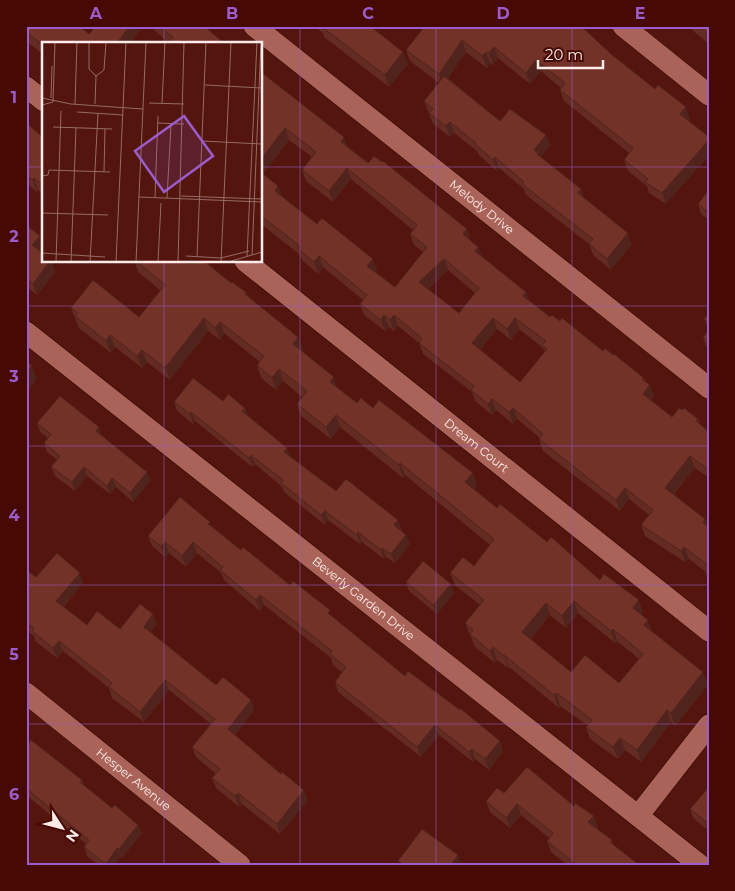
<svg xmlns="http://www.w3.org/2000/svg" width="735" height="891" viewBox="0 0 735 891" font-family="Montserrat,sans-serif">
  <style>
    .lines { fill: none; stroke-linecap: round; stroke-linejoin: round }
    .street-casing { stroke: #300301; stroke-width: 22 }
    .street { stroke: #aa6358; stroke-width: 21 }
    .wall { fill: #632b22; fill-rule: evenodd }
    .shaded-wall { fill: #50231c }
    .building { fill: #733228; stroke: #50231c; fill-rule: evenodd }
    .grid { fill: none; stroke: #9c5cca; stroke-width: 1; stroke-opacity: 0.55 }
    .labels { text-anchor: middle; stroke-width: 4.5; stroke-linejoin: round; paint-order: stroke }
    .street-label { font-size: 12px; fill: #fdece9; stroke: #470904 }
    .inset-road { fill: none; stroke: #976b66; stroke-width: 1 }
    .view { fill: #9c5cca; fill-opacity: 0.15; stroke: #9c5cca; stroke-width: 2.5 }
    .inset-edge { fill: none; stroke: #fdece9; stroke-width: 2.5 }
    .neatline { fill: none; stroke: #9c5cca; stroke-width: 2 }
    .grid-label { font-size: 16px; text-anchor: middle; font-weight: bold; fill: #9c5cca }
  </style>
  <rect width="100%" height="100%" fill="#53150e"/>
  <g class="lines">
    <defs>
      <g id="street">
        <path id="s1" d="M254 26 709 388"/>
        <path d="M623 26 709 95"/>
        <path d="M26 87 44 101"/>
        <path id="s2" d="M245 261 709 631"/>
        <path id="s3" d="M26 332 700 865"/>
        <path id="s4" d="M26 693 240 865"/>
        <path d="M638 816 709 725"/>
      </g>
    </defs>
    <use href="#street" class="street-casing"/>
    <use href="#street" class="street"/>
  </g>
  <path class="wall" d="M26 26 89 34 143 26 129 44H44V55L26 41Z
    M150 26H204L225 44H170Z
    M314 26H370L408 64 389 87 324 37 323 33Z
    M425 26 611 54 690 118 688 121 666 204 649 193 647 186 628 171 624 160 629 153 564 101 560 90 561 88 541 71 530 84 498 58 493 65 490 63 487 68 466 52 448 78 500 121 550 145 541 157 581 189 584 198 632 244 611 270 593 255 589 244 526 195 524 189 499 168 497 171 479 155 477 151 454 133 450 137 433 124 424 101 439 83 410 61 406 50Z
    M687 26H709V44Z
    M261 72 348 147 478 247 482 258 526 292 529 300 550 317 560 321 644 378 654 396 651 400 672 417 698 419 700 425 709 432V478L695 468 674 494 705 519 709 527V583L705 572H706L689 559 685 562 645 536 641 525 649 515 629 499 620 511 543 451 539 439 540 438 517 419 513 424 496 410 492 415 475 401 472 392 423 354 419 343 398 326 394 331 389 327 385 331 364 315 360 304 363 300 323 267 318 274 302 260 299 254 261 224ZM289 140 312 157 302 170 306 181 333 202 351 179 413 230 410 234 414 245 423 252 395 287 376 272 377 270 282 197 263 174ZM448 270 475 293 459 313 428 289ZM497 329 511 340 519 329 543 348 545 352 520 382 480 350Z
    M26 123 44 138V194L38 190 37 192 26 183Z
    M709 190V220L701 214 698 204Z
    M26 225 40 236 44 247V248L41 252 55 272 37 295 26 286Z
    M134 261H204L231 283 246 292 248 296 298 337 303 350 302 351 338 388 357 403 373 408 477 485 474 489 497 508 600 580 643 612 641 615 651 631 708 685 675 726 671 722 641 762 625 750 618 759 590 739 586 727 587 725 560 706 559 708 509 667 508 668 497 660 495 663 475 647 465 623 480 605 455 585 450 573 474 566 490 545 405 475 403 478 340 427 331 439 301 416 297 404 302 397 283 381 276 390 261 378 257 365 260 362 225 334 220 340 208 331 170 380 147 362 142 368 115 347 111 353 79 328 71 308 139 317 160 290 138 272ZM578 613 615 643 618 642 639 659 619 683 571 672 531 639 550 615 566 628Z
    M709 314V329L708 328 704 319Z
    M709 330V349L706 346 703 337Z
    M223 401 245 408 248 416 287 448 290 456 336 491 402 529 401 530 410 544 395 563 386 557 384 559 362 542 360 544 328 520 325 525 284 492 282 487 255 464 252 467 195 421 193 424 177 411 174 402Z
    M37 423 102 435 150 481 133 502 116 487 110 494 87 476 75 491 55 476 51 467 57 460 47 452 44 443 48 438 40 432Z
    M212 526 241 550 332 616 405 676 500 741 503 751 489 770 475 759 473 762 439 735 421 757 338 692 335 682 342 672 333 665 331 658 264 605 260 611 224 580 221 573 197 553 186 567 169 553 165 557 152 546 148 536Z
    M26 570 36 577 80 573 83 583 64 607 87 625 120 629 157 624 151 632 216 685 254 710 235 735 308 800 280 834 242 804 239 807 216 788 212 778 216 774 196 757 192 747 211 724 169 690 144 722 112 698 109 688 63 651 57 658 35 641 34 636 26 630Z
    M406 582 454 593 437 614 409 591Z
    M26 746 82 780 84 786 142 833 122 858 121 856 115 865H99L87 856 84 847 86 844 26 795Z
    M709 787V831L693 818 690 809Z
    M504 793 574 806 594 816 598 827 596 828 612 840 613 845 639 865H567L551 852 547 841 549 838 521 815 510 828 490 812 486 801Z"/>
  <path class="shaded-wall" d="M130 26H143L129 44H116Z
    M462 40 466 52 443 86 439 74Z
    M494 47 498 58 493 65 489 53Z
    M403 52 408 64 389 87 385 75Z
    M486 52 490 63 487 68 482 56Z
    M536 60 541 71 530 84 526 73Z
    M686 107 690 118 684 126 680 114Z
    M450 122 454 133 450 137 446 126Z
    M285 128 289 140 261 176V159Z
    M546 135 550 145 540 158 534 150Z
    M344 137 348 148 341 142Z
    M709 140V156L666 204 662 193Z
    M495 157 499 168 497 171 493 160Z
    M347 168 351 179 333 202 329 191Z
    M34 178 38 190 37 192 33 180Z
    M278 186 283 197 275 191Z
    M581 189 585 200 578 193Z
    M467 229 471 241 463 234Z
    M628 233 632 244 611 270 607 259Z
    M40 236 44 248 37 257 32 245Z
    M478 247 483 258 475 251Z
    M319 256 323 267 318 274 314 262Z
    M373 259 377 270 372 277 367 266Z
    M444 259 448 270 423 293 419 282Z
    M50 261H52L55 272 37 295 33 284Z
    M526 292 530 304 523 296Z
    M384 315 389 327 385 331 381 320Z
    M394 315 398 326 394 331 390 320Z
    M204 318 208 331 170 380 165 368Z
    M493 318 497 329 476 355 472 343Z
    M515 318 519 329 511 340 507 329Z
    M220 322 225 334 220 340 215 328Z
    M110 335 115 347 111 353 106 341Z
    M298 337 303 350 298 356 293 344Z
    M142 350 147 362 142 368 137 356Z
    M32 366 37 379 26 393V374Z
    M279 369 283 381 276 390 272 378Z
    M334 377 338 390 330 382Z
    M644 378 647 388 650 385 654 396 647 405 643 394 642 379Z
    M492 399 496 410 492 415 488 404Z
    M245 408 248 417 242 411Z
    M513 408 517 419 513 424 509 412Z
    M191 412 195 421 193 424 190 414Z
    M336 415 340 427 331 439 326 427Z
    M99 427 102 436 96 431Z
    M287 448 291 457 284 452Z
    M251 455 255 464 252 467 249 458Z
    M690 456 695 468 669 499 665 488Z
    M400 463 405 475 403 478 399 465Z
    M84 467 87 476 75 491 72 482Z
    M147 472 150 481 133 502 130 493Z
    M473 473 477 485 470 495 465 482Z
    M112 478 116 487 110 494 107 486Z
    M625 488 629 499 620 511 616 500Z
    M325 511 328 520 325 525 321 515Z
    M705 519 709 528 703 523Z
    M398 520 402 529 398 534 394 525Z
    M358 532 362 542 360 544 357 535Z
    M406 535 410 544 395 563 391 554Z
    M165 542 169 553 165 557 161 546Z
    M193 542 197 553 186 567 182 556Z
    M684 547 689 559 685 562 681 551Z
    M382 548 386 557 384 559 381 550Z
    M80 573 83 583 60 611 56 601Z
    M451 584 454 593 437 614 433 605Z
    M260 595 264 605 260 611 256 600Z
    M639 600 643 612 637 620 633 608Z
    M574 601 578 613 566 628 562 616Z
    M546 603 550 615 527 644 522 632Z
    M153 614 157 624 147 637 144 627Z
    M648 620 652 632 644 625Z
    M613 629 618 642 615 643 611 631Z
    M59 641 63 651 57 658 53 648Z
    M493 647 497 660 495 663 490 651Z
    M504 655 509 667 508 668 504 656Z
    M703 672 708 685 675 726 671 713Z
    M165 680 169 690 144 722 140 712Z
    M556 693 560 706 559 708 554 695Z
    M251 700 254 710 232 740 228 729Z
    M667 710 671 722 641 762 637 750Z
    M435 725 439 735 421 757 417 747Z
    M620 738 625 750 618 759 613 747Z
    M500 741 503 751 489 770 485 759Z
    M472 749 475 759 473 762 469 752Z
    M304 790 308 800 280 834 277 824Z
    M238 793 242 804 239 807 235 796Z
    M517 804 521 815 510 828 506 818Z
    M594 816 598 827 592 833 588 822Z
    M138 825 142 833 122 858 119 849Z
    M117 848 121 856 115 865H106V864Z
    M458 855 461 865H451Z"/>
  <path class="building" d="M26 26H79L89 34 96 26H130L116 44H52L51 43 44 44V46L26 32Z
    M159 26H204L225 44H173L170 41 173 37Z
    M321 26H370L403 52 385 75Z
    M425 26H581L611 54 655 89 658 85 686 107 680 114 709 137V140L662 193 645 182 648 179 624 160 633 148 560 90 565 83 536 60 526 73 494 47 489 53 486 52 482 56 462 40 439 74 406 50Z
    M698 26H709V35Z
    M261 72 344 137 341 142 368 163 374 156 382 162 383 161 467 229 463 234 478 247 475 251 526 292 523 296 550 317 552 315 560 321 562 318 603 351 605 348 613 355 614 354 644 378 642 379 650 385 643 394 672 417 679 408 682 410 684 408 698 419 696 421 709 432V470L690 456 665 488 705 519 703 523 709 527V566L684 547 681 551 641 525 653 510 625 488 616 500 539 439 543 434 513 408 509 412 492 399 488 404 471 390 474 386 419 343 422 338 394 315 390 320 384 315 381 320 360 304 367 295 319 256 314 262 298 249 300 246 261 216V172L278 186 275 191 317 224 322 218 373 259 367 266 395 287 427 247 410 234 417 225 347 168 329 191 302 170 316 152 285 128 261 159ZM444 259 479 288 459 313 419 282ZM493 318 507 329 515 318 546 341 542 345 547 349 520 382 472 343Z
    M444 76 500 121 510 109 546 135 534 150 538 153 537 154 581 189 578 193 628 233 607 259 589 244 593 239 522 184 524 182 495 157 493 160 475 144 476 143 450 122 446 126 429 113 433 109 424 101Z
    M26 123 44 138V186L34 178 33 180 26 175Z
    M709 190V213L698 204Z
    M26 225 40 236 32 245 44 254V261H50L33 284 26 278Z
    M136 261H204L231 283 232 282 246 292 245 294 298 337 293 344 334 377 330 382 357 403 361 398 373 408 379 400 473 473 465 482 497 508 500 504 547 542 551 537 600 580 604 574 639 600 633 608 648 620 644 625 703 672 671 713 667 710 637 750 620 738 613 747 586 727 592 720 562 697 556 693 554 695 504 655V656L493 647 490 651 470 634 473 630 465 623 484 600 450 573 463 557 474 566 494 539 400 463 399 465 336 415 326 427 297 404 307 391 279 369 272 378 257 365 264 356 220 322 215 328 204 318 165 368 142 350 137 356 110 335 106 341 75 316 78 313 71 308 93 280 139 317 165 285ZM574 601 611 631 613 629 643 654 619 683 585 655 571 672 522 632 546 603 562 616Z
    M709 314V323L704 319Z
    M709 330V342L703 337Z
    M26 361 32 366 26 374Z
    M193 378 223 401 228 394 245 408 242 411 287 448 284 452 336 491 346 479 398 520 394 525 406 535 391 554 382 548 381 550 358 532 357 535 325 511 321 515 281 483 283 480 251 455 249 458 191 412 190 414 174 402Z
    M60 396 99 427 96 431 147 472 130 493 112 478 107 486 84 467 72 482 51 467 60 456 44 443 51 434 37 423Z
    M180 497 210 522 208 524 241 550 243 547 290 585 293 581 330 610 328 613 405 676 408 671 460 710 461 709 500 741 485 759 472 749 469 752 435 725 417 747 335 682 346 667 330 654 332 651 260 595 256 600 220 570 223 567 193 542 182 556 165 542 161 546 148 536Z
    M57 553 80 573 56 601 87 625 97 611 120 629 140 604 153 614 144 627 216 685 223 677 251 700 228 729 281 774 282 772 304 790 277 824 238 793 235 796 212 778 220 769 192 747 215 719 165 680 140 712 109 687 112 683 59 641 53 648 32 631 34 628 26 623V570L36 577Z
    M423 561 451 584 433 605 406 582Z
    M709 568V576L705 572Z
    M31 740 82 780 80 782 112 808 115 805 138 825 119 849 117 848 106 864 84 847 89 840 26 788V746Z
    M527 767 574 806 575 803 594 816 588 822 612 840 610 842 639 865H577L547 841 553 833 517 804 506 818 486 801 497 788 504 793Z
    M709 787V824L690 809Z
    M422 829 458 855 451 865H400L401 863 398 861Z"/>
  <path class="grid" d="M164 26V44M300 26V865M436 26V865M572 26V865M26 167H44M261 167H709M164 261V865M26 306H709M26 446H709M26 585H709M26 724H709"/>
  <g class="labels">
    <g class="street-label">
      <text dy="4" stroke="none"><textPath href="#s1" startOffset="291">Melody Drive</textPath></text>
      <text dy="4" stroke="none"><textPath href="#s2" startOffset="296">Dream Court</textPath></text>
      <text dy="4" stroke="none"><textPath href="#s3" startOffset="430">Beverly Garden Drive</textPath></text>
      <text dy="4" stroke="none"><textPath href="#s4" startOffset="138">Hesper Avenue</textPath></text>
    </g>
  </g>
  <g transform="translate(42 42)">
    <rect width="220" height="220" fill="#53150e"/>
    <path class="inset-road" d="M47 0V27L54 34M54 34 62 28 64 0M163 43 220 46M0 56 29 62 101 67M9 56 10 24M107 61 142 62M120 61 123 0M33 62 35 0M53 62 54 34M0 63 11 60 13 0M35 70 81 73M116 81 142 82M11 85 70 87M160 99 220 102M62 130 63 87M0 134 6 133 7 128 68 130M139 154 220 157M97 155 220 160M113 155 116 74M125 156 129 82M0 171 66 173M0 211 63 215M210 213 219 0M144 214 179 216 207 209M205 214 215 0M155 215 164 0M14 220 19 69M29 220 34 86M48 220 56 71M74 220 84 0M94 220 104 0M116 220 119 161M136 220 142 0M179 220 189 0M186 220 220 210"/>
    <path class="view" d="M142 74 171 114 122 150 93 109Z"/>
    <rect width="220" height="220" class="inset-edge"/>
  </g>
  <rect width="735" height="891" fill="none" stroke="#470904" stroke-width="55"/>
  <g transform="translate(62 828) rotate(126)" stroke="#470904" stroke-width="4" paint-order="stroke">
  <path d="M0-4L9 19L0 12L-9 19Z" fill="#fdece9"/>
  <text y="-8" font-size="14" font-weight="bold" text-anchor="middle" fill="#fdece9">N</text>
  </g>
  <path d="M538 60v8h65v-8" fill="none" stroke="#fdece9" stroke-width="2.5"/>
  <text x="545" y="60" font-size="15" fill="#fdece9" stroke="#470904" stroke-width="4" paint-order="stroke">20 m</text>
  <rect x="28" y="28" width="680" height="836" class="neatline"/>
  <g class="grid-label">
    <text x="96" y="19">A</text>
    <text x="232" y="19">B</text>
    <text x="368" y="19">C</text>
    <text x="503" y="19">D</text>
    <text x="640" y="19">E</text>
    <text x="14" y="103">1</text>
    <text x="14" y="242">2</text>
    <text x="14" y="382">3</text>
    <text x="14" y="521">4</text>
    <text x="14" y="660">5</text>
    <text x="14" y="800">6</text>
  </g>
</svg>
